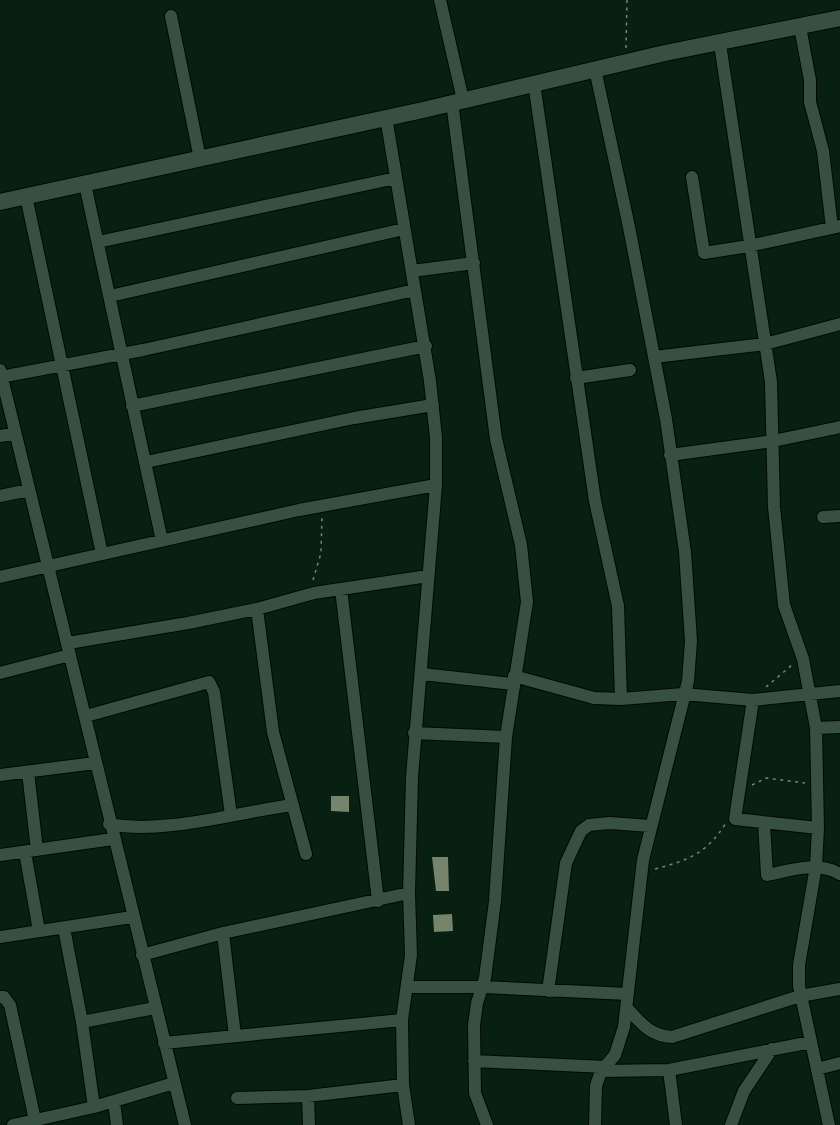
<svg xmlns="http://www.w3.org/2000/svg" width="840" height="1125" viewBox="0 0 840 1125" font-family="Merriweather,serif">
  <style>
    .building { fill: #75846a }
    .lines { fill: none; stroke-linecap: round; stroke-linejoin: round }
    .street-casing { stroke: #000a01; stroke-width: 14 }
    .secondary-casing { stroke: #000a01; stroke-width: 18 }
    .path { stroke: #718578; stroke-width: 1.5; stroke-dasharray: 3 4.5; stroke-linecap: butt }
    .street { stroke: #37503f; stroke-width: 12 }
    .secondary { stroke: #37503f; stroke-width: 16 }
  </style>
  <rect width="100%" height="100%" fill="#082012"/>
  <path class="building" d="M331 796H349V812L331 811Z
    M432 857H448L449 891H436Z
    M452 914 453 931 434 932 433 915Z"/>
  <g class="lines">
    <defs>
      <path id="street" d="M440 0 463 100
        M171 16 200 159
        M800 27 810 80V102L823 151 832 228
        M720 44 771 382 774 507 784 605 803 659 816 728 818 828 816 866 799 965V986L829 1125
        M534 83 595 501 618 606 621 699
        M452 102 496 439 521 545 527 602 506 737 495 901 485 978 477 1003 474 1025 475 1093 487 1125
        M386 117 430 381 436 438V485L412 777 409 893 411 955 402 1020 403 1085 409 1125
        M692 177 704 253 749 246 840 226
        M85 184 162 541
        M26 196 102 554
        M98 242 396 178
        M412 271 474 263
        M110 296 404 229
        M654 357 765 344 840 324
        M0 370 185 1125
        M0 377 143 350 415 290
        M576 378 630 370
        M132 406 426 346
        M0 436 15 433
        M670 455 773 441 840 427
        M146 462 354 418 433 405
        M0 496 29 490
        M823 517 840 516
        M0 577 299 510 436 485
        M341 589 378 901
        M257 609 273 732 306 854
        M68 643 188 623 257 609 314 593 428 576
        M0 673 70 655
        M422 674 513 684
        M514 676 594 698 621 699 683 694 753 700 840 691
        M753 700 735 819 818 828
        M86 716 209 682 214 692 231 815
        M816 728 840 727
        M414 733 506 737
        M28 772 37 850
        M0 775 95 763
        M764 823 767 875C791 870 818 861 840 874
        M109 824C163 835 238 812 293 805
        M25 852 39 931
        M0 855 113 839
        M64 928 82 1022 94 1107
        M223 933 235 1036
        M0 937 132 917
        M142 955 223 933 409 893
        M409 987H484L628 994
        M548 991 566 863 581 831 589 825 610 823 650 826
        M0 997H4L10 1005 35 1120
        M627 1008C641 1023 650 1036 672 1037L800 996 840 989
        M82 1022 155 1008
        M164 1043 402 1020
        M474 1061 606 1067
        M817 1069 840 1063
        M669 1070 676 1125
        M601 1071 669 1070 811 1042
        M308 1096 309 1125
        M237 1098 308 1096 403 1085
        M114 1102 117 1125
        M13 1125 94 1107 174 1083
        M595 1125 596 1086 601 1071 615 1055 624 1027 643 860 688 681 691 641 685 552 666 419 629 227 595 69
        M731 1125 744 1091 772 1049"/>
      <path id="secondary" d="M0 202 423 110 665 53 840 18"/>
    </defs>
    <use href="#street" class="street-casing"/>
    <use href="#secondary" class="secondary-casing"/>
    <path class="path" d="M626 48 627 0
      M313 580 321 553 322 517
      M766 687 792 665
      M752 785 766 778 805 783
      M655 869C689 860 706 854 726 823"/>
    <use href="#street" class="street"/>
    <use href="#secondary" class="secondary"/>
  </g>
</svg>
